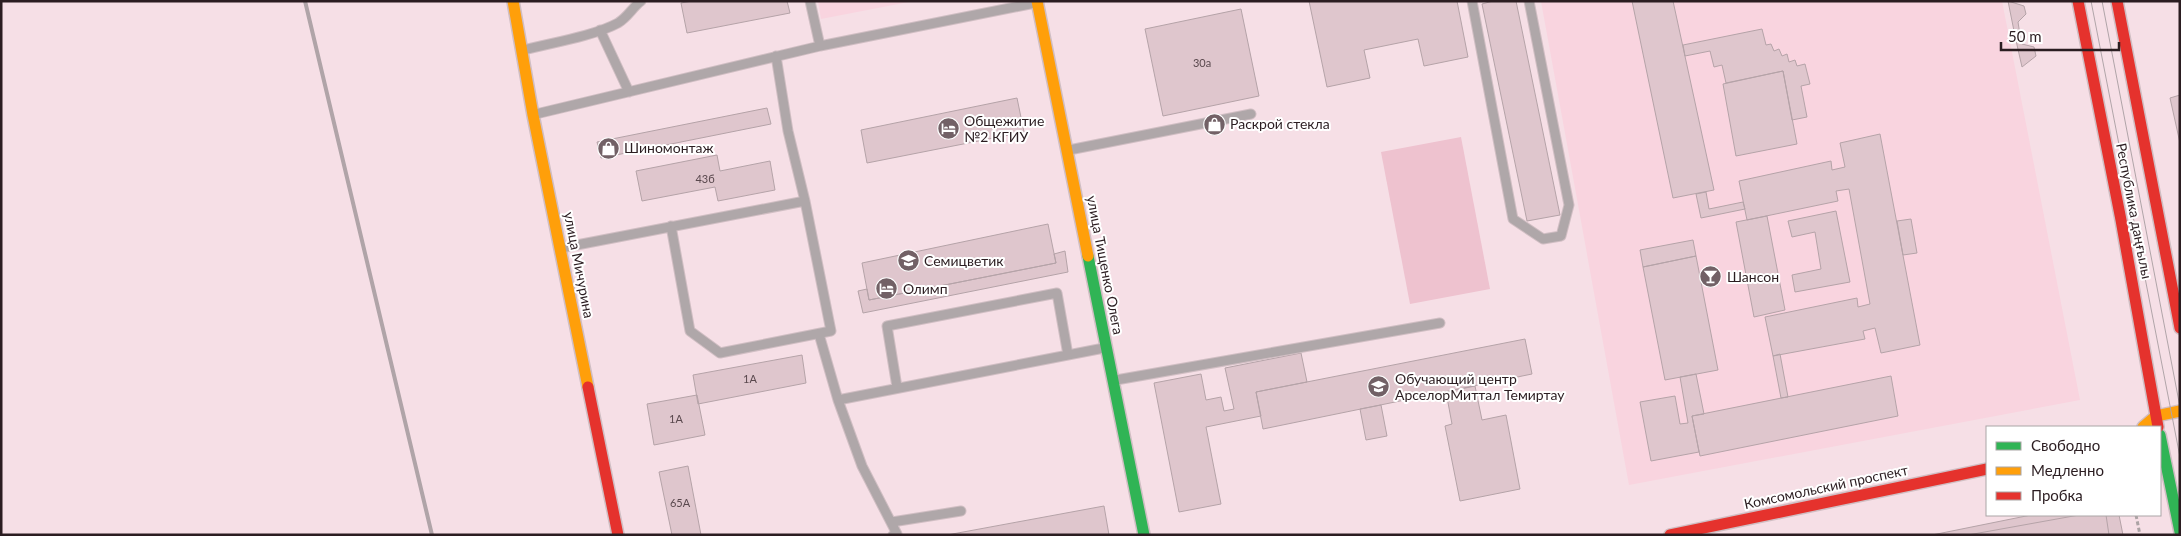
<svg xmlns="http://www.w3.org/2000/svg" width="2181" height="536" viewBox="0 0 2181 536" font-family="Lato,sans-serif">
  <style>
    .built { fill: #f9d4df }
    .green { fill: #eec2cf }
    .building { fill: #dfc6cd; stroke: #b5a3a8 }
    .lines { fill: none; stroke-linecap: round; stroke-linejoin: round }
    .lane-casing { stroke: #d0bec3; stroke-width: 11 }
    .fast-casing { stroke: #d0bec3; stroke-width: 14 }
    .slow-casing { stroke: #d0bec3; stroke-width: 14 }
    .jam-casing { stroke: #d0bec3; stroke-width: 14 }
    .path { stroke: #aca3a5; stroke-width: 3; stroke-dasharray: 4 2.5; stroke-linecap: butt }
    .lane { stroke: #afa7a9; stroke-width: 9 }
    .fast { stroke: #30b455; stroke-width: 11 }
    .slow { stroke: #ff9f0a; stroke-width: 11 }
    .jam { stroke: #e5322d; stroke-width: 11 }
    .tram { stroke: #b0a4a8; stroke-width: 1 }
    .rail { stroke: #b0a4a8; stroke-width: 4 }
    .labels { text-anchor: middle; stroke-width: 4; stroke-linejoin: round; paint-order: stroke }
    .number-label { font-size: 11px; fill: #59484d }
    .poi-label { font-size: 14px; fill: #2b1d21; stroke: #fff; text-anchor: start }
    .street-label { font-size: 14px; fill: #2b1d21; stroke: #fff }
  </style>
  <rect width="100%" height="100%" fill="#f6dfe6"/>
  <path class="built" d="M818 1H914L821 19Z
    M1541 1H2002L2080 400 1629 485Z"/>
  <path class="green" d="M1461 137 1490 289 1410 304 1381 152Z"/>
  <path class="building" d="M692 1H787L790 13 687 33 681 3Z
    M1309 1H1457L1468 57 1424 66 1418 39 1364 50 1370 78 1327 87Z
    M1493 1H1516L1560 215 1527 221 1482 4Z
    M1632 1H1673L1714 190 1673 198Z
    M2008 1 2024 6 2026 14 2018 22 2020 35 2015 36Z
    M1241 9 1259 96 1163 116 1145 29Z
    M1762 29 1766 45 1771 44 1774 51 1779 49 1782 56 1787 54 1789 62 1795 60 1797 66 1805 64 1810 84 1801 86 1807 117 1792 120 1783 71 1726 83 1722 65 1714 67 1710 51 1685 56 1683 45Z
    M2020 35 2022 44 2034 47 2036 56 2022 67 2015 36Z
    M1783 71 1797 144 1736 156 1723 84Z
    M2180 95V143L2170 98Z
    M1017 98 1024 132 867 163 861 130Z
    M767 108 771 124 601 158 597 142Z
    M1880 134 1920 345 1881 353 1875 328 1863 331 1865 339 1773 356 1765 317 1857 298 1858 307 1870 304 1849 189 1836 191 1838 201 1747 220 1739 181 1831 161 1832 170 1845 167 1840 143Z
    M717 155 720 171 770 161 775 190 718 201 715 187 642 201 636 171Z
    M1706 192 1709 209 1743 202 1745 209 1701 218 1696 194Z
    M1836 211 1850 282 1795 292 1792 275 1821 269 1815 232 1792 237 1788 221Z
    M1767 216 1785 310 1754 317 1736 222Z
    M1911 219 1917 253 1903 255 1897 221Z
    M1048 224 1056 263 869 300 862 263Z
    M1693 240 1696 256 1643 267 1640 250Z
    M1065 251 1068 272 863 313 858 291 867 289 869 300 1056 263 1054 254Z
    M1696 256 1718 370 1665 380 1643 267Z
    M1525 339 1532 374 1263 429 1256 392Z
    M1301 353 1307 382 1256 392 1261 416 1206 427 1221 504 1179 512 1154 383 1201 374 1206 400 1221 397 1224 411 1234 409 1225 368Z
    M1780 354 1788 397 1781 398 1773 356Z
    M802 355 806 383 698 404 693 375Z
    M1696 374 1704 414 1692 416 1699 452 1651 461 1640 402 1675 396 1680 424 1688 423 1680 377Z
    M1891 376 1898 416 1700 456 1692 416Z
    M1475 386 1482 420 1506 415 1520 489 1460 501 1445 426 1452 424 1446 392Z
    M697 395 705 435 654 445 647 404Z
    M1381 405 1387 436 1366 440 1360 409Z
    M688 466 701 535H672L659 472Z
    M1104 506 1109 535H947Z
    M2031 515H2119L2123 535H1932Z
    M2079 515H2106L2109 535H1968Z"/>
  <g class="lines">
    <defs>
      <path id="lane" d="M810 1 820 46
        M1472 1 1513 219 1543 239 1561 236 1569 205 1529 1
        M600 30 629 92
        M524 50C551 43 594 36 618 23 628 17 632 8 641 1
        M536 114 820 46 1035 3
        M1069 150 1251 114
        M671 226 690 331 720 353 831 331 805 201
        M561 248 805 201 788 131 776 56
        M819 334 838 400 862 466 897 534 893 535
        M1116 380 1440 323
        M897 387 887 326 1057 293 1068 355
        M838 400 1104 348
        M892 522 961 511"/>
      <path id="fast" d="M1088 256 1144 535
        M2160 435 2180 532"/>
      <path id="slow" d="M513 1 533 115 588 387
        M1037 1 1088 256
        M2143 427 2156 416 2180 411"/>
      <path id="jam" d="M2078 1 2121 220 2158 427
        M2117 1 2180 328
        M588 387 618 535
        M1670 535 1987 469"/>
    </defs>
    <use href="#lane" class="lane-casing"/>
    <use href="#fast" class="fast-casing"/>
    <use href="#slow" class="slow-casing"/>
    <use href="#jam" class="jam-casing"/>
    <path class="path" d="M2136 515 2140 535"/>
    <use href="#lane" class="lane"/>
    <use href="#fast" class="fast"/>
    <use href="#slow" class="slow"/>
    <use href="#jam" class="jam"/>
    <path class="tram" d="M2091 1 2180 457
      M2102 1 2180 407"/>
    <path class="rail" d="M305 1 432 535"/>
  </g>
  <defs>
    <symbol id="shop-disc" viewBox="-11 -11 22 22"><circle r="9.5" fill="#726166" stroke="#fff"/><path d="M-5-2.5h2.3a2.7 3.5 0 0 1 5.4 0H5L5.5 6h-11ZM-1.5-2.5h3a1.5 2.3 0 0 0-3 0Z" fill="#fff"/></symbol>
    <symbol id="hotel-disc" viewBox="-11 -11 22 22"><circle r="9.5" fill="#726166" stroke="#fff"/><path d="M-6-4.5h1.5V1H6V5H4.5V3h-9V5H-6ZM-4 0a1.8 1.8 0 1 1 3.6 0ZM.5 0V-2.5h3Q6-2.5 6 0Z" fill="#fff"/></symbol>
    <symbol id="school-disc" viewBox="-11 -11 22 22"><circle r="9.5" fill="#726166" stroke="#fff"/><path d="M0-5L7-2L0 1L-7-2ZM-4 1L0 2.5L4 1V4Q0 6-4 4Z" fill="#fff"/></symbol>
    <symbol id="bar-disc" viewBox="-11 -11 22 22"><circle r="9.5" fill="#726166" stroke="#fff"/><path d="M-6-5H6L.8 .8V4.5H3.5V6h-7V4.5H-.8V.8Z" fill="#fff"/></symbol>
    <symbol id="university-disc" viewBox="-11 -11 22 22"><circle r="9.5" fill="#726166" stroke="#fff"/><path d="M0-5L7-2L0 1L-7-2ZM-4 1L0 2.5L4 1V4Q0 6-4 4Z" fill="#fff"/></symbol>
  </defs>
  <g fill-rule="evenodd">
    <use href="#shop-disc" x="1202" y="112" width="25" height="25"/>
    <use href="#hotel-disc" x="936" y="116" width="25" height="25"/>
    <use href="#shop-disc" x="596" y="136" width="25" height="25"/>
    <use href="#school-disc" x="896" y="248" width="25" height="25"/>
    <use href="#bar-disc" x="1698" y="264" width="25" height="25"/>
    <use href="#hotel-disc" x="874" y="276" width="25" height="25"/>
    <use href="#university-disc" x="1366" y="374" width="25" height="25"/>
  </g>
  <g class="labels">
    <g class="number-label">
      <text x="1202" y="67">30а</text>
      <text x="705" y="183">43б</text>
      <text x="750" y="383">1А</text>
      <text x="676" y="423">1А</text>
      <text x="680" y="507">65А</text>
    </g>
    <g class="poi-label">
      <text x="964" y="126">Общежитие<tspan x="964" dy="16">№2 КГИУ</tspan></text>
      <text x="1230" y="129">Раскрой стекла</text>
      <text x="624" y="153">Шиномонтаж</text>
      <text x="924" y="266">Семицветик</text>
      <text x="1727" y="282">Шансон</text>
      <text x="903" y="294">Олимп</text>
      <text x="1395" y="384">Обучающий центр<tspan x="1395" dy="16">АрселорМиттал Темиртау</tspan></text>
    </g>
    <g class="street-label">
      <text transform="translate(2134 211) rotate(79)" y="5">Республика даңғылы</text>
      <text transform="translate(579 265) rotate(79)" y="5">улица Мичурина</text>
      <text transform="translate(1105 265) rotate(79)" y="5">улица Тищенко Олега</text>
      <text transform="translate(1826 487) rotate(-12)" y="5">Комсомольский проспект</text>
    </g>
  </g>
  <rect width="2181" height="536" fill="none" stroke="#2b1d21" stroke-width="5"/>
  <rect x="1986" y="426" width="175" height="90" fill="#ffffff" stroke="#aaa5a6"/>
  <rect x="1996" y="442" width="25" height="8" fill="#30b455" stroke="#aaa5a6"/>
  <text x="2031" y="451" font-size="15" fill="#2b1d21">Свободно</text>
  <rect x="1996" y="467" width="25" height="8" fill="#ff9f0a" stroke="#aaa5a6"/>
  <text x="2031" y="476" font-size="15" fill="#2b1d21">Медленно</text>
  <rect x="1996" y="492" width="25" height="8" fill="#e5322d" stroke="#aaa5a6"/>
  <text x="2031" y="501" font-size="15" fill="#2b1d21">Пробка</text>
  <path d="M2001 42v8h118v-8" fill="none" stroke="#2b1d21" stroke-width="2.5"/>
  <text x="2008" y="42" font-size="15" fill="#2b1d21" stroke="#ffffff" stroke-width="4" paint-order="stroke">50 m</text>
</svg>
